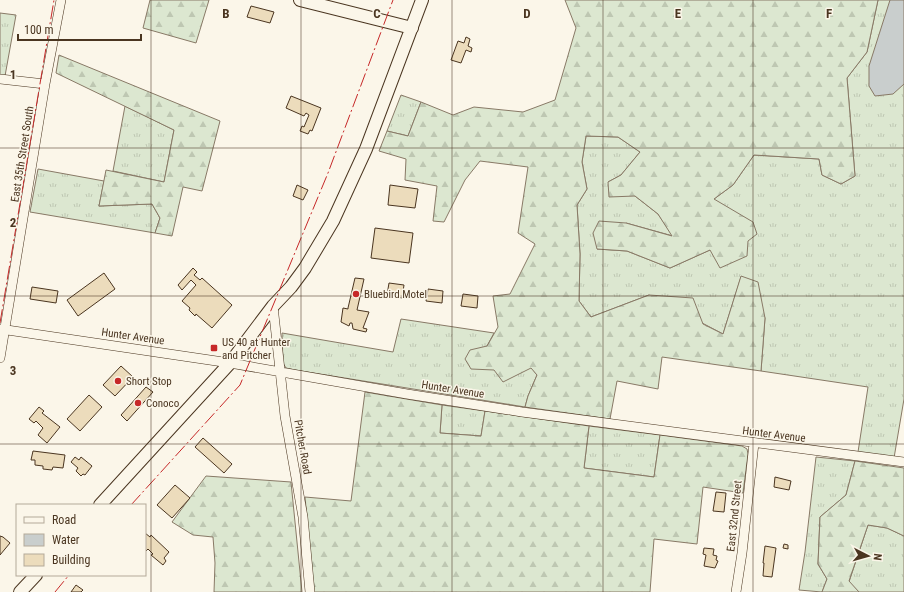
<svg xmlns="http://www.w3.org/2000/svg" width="904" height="592" viewBox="0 0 904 592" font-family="'Roboto Condensed',sans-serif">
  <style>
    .grass { fill: url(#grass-tufts); stroke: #887966 }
    .forest { fill: url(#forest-firs); stroke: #887966 }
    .water { fill: #c9cecd; stroke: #887966 }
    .building { fill: #ecdcbc; stroke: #4a3520 }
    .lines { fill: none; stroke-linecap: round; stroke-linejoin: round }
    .minor-casing { stroke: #4a3520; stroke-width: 10 }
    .major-casing { stroke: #4a3520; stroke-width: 14 }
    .minor { stroke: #fbf6e9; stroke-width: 9 }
    .major { stroke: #fbf6e9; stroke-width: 12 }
    .power { stroke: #c62828; stroke-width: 1; stroke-dasharray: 14 3 2 3; stroke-linecap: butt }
    .grid { fill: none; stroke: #4a3520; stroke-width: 1; stroke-opacity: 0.55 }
    .poi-dot { fill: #c62828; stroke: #fbf6e9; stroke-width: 1.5 }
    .labels { text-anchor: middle; stroke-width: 3; stroke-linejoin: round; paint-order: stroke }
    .street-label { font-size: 11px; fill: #4a3520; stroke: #fbf6e9 }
    .poi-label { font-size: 11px; fill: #4a3520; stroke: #fbf6e9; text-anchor: start }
    .grid-label { font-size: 13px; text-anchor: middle; font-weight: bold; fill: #4a3520; stroke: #fbf6e9; stroke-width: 3; stroke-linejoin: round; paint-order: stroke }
  </style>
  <defs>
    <pattern id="grass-tufts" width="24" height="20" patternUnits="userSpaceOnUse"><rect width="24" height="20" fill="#dce7d0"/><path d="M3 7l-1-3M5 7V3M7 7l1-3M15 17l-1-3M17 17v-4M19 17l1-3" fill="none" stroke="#bec7b2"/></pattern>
    <pattern id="forest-firs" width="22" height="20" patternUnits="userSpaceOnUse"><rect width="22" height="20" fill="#dce7d0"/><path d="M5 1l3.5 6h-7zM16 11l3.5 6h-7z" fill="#bec7b2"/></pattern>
  </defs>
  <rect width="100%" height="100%" fill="#fbf6e9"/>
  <path class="grass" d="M878 0H904V399L894 458 858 452 868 387 761 371 765 318 741 277 723 334 649 295 591 317 579 301 580 254 577 205 587 189 582 162 586 136 618 137 640 152 621 175 608 182 635 196 658 214 673 236 626 223 597 249 627 251 670 268 710 250 714 199 733 185 754 155 819 159 822 175 841 184 855 176 847 78 867 52Z
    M0 13 16 15 5 76 0 75Z
    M401 95 421 102 408 136 387 131Z
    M125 106 174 130 164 182 113 171Z
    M38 169 104 181 99 206 152 204 160 218 155 233 30 212Z
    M401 319 494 333 487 346 531 367 537 375 528 396 525 407 295 370 286 368 283 363 282 333 393 352Z
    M442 405 485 411 481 436 440 433Z
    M589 426 660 435 654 477 584 468Z
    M816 457 855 461 846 495 820 517 818 564 827 579 822 592 799 590 805 552Z
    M868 525 887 528 904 536V592H859L849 582Z"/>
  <path class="forest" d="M150 0H209L196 43 143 28Z
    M565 0H878L867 52 847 78 855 176 841 184 822 175 819 159 754 155 733 185 714 199 753 222 757 234 748 241 747 256 720 268 710 250 670 268 627 251 597 249 593 233 599 221 626 223 672 236 658 214 635 196 609 197 608 182 621 175 640 152 618 137 586 136 582 162 587 189 577 205 580 254 579 301 591 317 649 295 693 298 703 324 723 334 741 276 758 282 765 318 761 371 662 357 658 389 617 381 610 419 525 407 528 396 537 375 531 368 503 382 494 370 471 369 465 359 470 350 487 346 498 327 493 296 510 294 535 244 518 233 528 167 480 161 465 180 444 222 433 221 437 186 405 180 406 159 379 151 387 131 408 136 421 102 453 115 474 107 523 112 555 100 576 28Z
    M59 55 220 121 202 191 183 187 172 236 155 233 160 218 152 204 99 206 106 170 164 182 174 130 56 73Z
    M365 392 442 405 440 433 481 436 485 411 589 426 584 468 654 477 660 435 742 446 747 449 748 454 743 493 703 487 697 544 654 539 650 592H314L305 497 351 501Z
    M855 461 904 468V536L887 528 868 525 849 581 859 592H822L827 579 818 564 820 517 846 495Z
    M206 476 291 482 302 592H214L215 563 213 537 193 535 172 522Z"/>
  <path class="water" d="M890 0H904V84L893 94 875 96 869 86V66Z"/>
  <path class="building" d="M251 6 274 12 270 23 247 17Z
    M466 37 470 39 468 46 472 48 471 52 466 50 461 63 451 60 458 41 464 43Z
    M291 96 321 108 312 131 310 130 308 134 300 131 302 126 304 127 309 115 306 113 304 116 286 108Z
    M297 185 308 190 303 200 293 196Z
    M390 185 418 189 415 208 388 205Z
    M375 228 413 233 409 263 371 258Z
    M193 268 197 272 194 275 200 280 202 278 232 305 212 328 196 314 195 316 189 310 190 308 182 301 196 285 191 280 182 290 178 285Z
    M104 273 115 289 78 316 67 300Z
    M355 278 364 279 357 310 369 312 363 328 367 329 366 332 353 329 352 323H350L349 326 341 322 343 308 348 309V308Z
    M389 283 404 285 402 298 387 295Z
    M32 287 58 291 56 303 30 299Z
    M428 289 443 291 442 303 426 301Z
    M463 294 478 296 477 308 461 306Z
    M121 366 133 377 115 396 103 385Z
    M146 387 153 392 127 421 121 415Z
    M89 395 102 407 80 431 67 419Z
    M39 407 44 411 42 413 60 427 47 443 38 435 43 428 36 421 34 423 29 419Z
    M203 438 232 464 224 473 195 447Z
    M33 451 65 455 63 468 53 467 52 470 43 469V466L35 465V460H31Z
    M75 457 79 460 81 457 92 466 85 475 83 474 81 476 76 471 78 468 71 462Z
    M775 477 791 481 789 490 774 487Z
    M175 485 190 498 172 518 157 505Z
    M716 492 726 493 724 512 713 511Z
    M145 533 150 537 151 535 169 552 164 558 166 561 163 565 151 555 153 554 148 549 146 551 145 550Z
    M0 536 3 537 10 543 0 555Z
    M784 544 788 545V549L783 548Z
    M765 546 776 548 772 577 763 576 764 563H763Z
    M704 548 714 549 713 555 717 556 716 560 718 561 715 568 704 566 706 555 703 554Z
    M76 585 83 590 81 592H71Z"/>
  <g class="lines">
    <defs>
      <path id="minor" d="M0 79 45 84
        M273 306 285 416 303 517 310 592
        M0 329 230 363 407 394 522 412 904 462
        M0 358 45 84 61 0
        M736 592 742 553 754 443"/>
      <path id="major" d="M300 0 412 28
        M100 505 230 363 273 306 291 287 305 268 333 221 366 149 422 0
        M20 592 36 575"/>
    </defs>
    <use href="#minor" class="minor-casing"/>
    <use href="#major" class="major-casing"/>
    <use href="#minor" class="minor"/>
    <use href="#major" class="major"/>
    <path class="power" d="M0 323 54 0
      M131 505 240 385 328 173 393 0
      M55 592 69 575"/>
  </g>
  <path class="grid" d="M151 0V592M301 0V592M452 0V592M603 0V592M753 0V592M0 148H904M0 296H904M0 444H904"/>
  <g class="poi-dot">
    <circle cx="356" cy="294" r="4"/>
    <rect x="210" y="344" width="8" height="8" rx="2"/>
    <circle cx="118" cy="381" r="4"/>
    <circle cx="138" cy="403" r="4"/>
  </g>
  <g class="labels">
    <g class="street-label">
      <text transform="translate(22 154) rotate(-81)" y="4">East 35th Street South</text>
      <text transform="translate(133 336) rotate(8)" y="4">Hunter Avenue</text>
      <text transform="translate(453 389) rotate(9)" y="4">Hunter Avenue</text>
      <text transform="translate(774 434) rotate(7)" y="4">Hunter Avenue</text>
      <text transform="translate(303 447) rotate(80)" y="4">Pitcher Road</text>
      <text transform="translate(734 516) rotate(-84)" y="4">East 32nd Street</text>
    </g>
    <g class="poi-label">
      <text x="364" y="298">Bluebird Motel</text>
      <text x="222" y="346">US 40 at Hunter<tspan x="222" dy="13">and Pitcher</tspan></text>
      <text x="126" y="385">Short Stop</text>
      <text x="146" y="407">Conoco</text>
    </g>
  </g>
  <g class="grid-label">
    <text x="226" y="18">B</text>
    <text x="377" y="18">C</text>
    <text x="527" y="18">D</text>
    <text x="678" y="18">E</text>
    <text x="829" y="18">F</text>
    <text x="13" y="79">1</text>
    <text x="13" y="227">2</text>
    <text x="13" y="375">3</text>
  </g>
  <rect x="16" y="504" width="130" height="72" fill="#fbf6e9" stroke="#b4a999"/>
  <rect x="24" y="517" width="20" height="6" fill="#fbf6e9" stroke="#b4a999"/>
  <text x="52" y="524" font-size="12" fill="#4a3520">Road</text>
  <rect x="24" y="534" width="20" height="12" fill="#c9cecd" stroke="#b4a999"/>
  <text x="52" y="544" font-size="12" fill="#4a3520">Water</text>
  <rect x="24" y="554" width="20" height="12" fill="#ecdcbc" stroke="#b4a999"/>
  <text x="52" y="564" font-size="12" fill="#4a3520">Building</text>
  <g transform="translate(868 556) rotate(96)" stroke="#fbf6e9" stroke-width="3" paint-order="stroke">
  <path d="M0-3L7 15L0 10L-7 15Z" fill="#4a3520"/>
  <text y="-6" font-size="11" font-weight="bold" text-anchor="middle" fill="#4a3520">N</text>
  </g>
  <path d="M18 34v6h123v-6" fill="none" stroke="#4a3520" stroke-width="2"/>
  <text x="24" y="34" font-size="12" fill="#4a3520" stroke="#fbf6e9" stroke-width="3" paint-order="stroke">100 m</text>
</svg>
